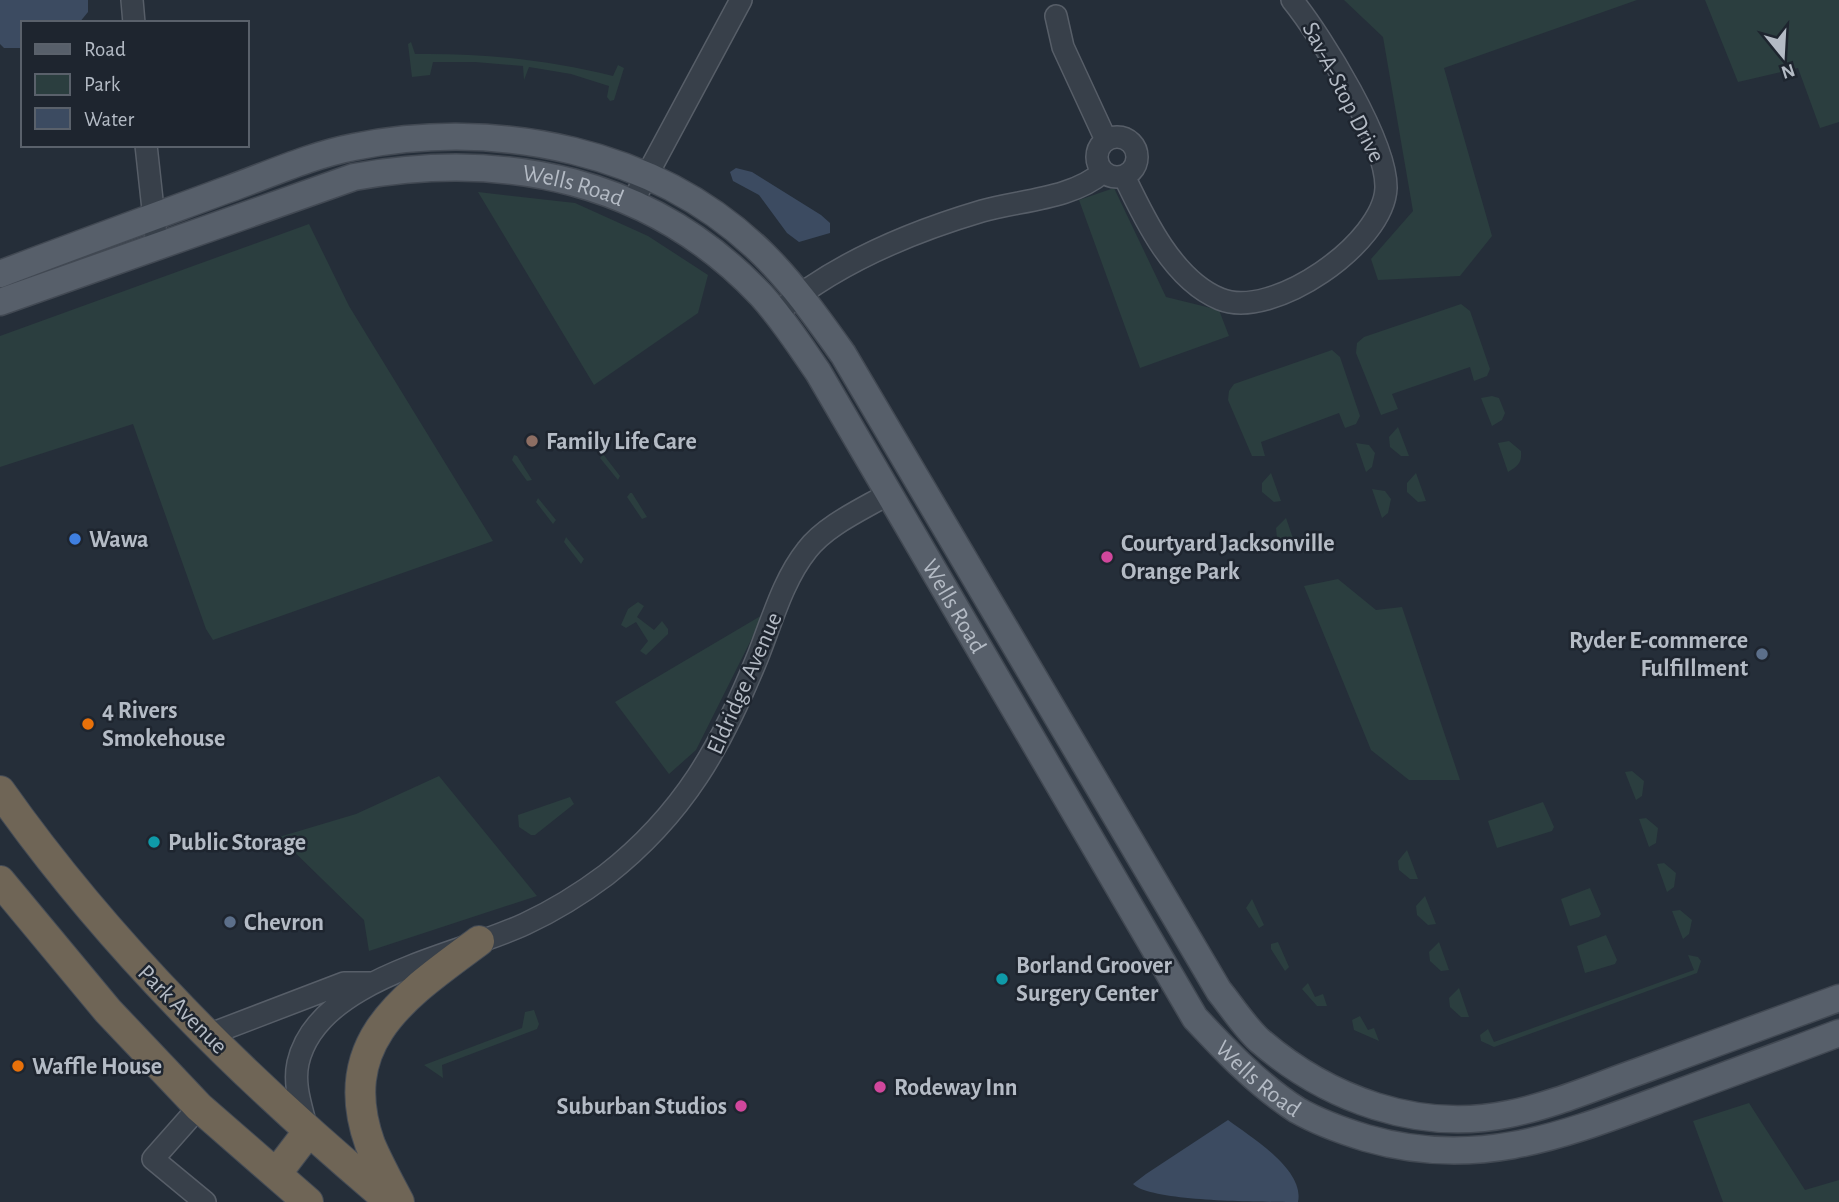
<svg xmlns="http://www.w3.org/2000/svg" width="1839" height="1202" viewBox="0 0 1839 1202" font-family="'Alegreya Sans',sans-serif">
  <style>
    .green { fill: #2b3e3f }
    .water { fill: #3c4b61 }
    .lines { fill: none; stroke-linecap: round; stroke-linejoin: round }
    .minor-casing { stroke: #575e68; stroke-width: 24 }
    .major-casing { stroke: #424953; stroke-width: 29 }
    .highway-casing { stroke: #444b55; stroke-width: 32 }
    .minor { stroke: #38404a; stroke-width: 21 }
    .major { stroke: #575f6a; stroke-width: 26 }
    .highway { stroke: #6f6556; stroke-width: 30 }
    .education-dot { fill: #8d6e63; stroke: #1e252f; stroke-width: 2.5 }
    .shop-dot { fill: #3f7fe0; stroke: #1e252f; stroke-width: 2.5 }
    .hotel-dot { fill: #d1479c; stroke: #1e252f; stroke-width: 2.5 }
    .service-dot { fill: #5c6f8a; stroke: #1e252f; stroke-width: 2.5 }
    .food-dot { fill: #e8710a; stroke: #1e252f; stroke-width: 2.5 }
    .culture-dot { fill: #0f9aa8; stroke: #1e252f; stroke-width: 2.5 }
    .labels { text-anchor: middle; stroke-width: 5; stroke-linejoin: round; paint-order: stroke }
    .street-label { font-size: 24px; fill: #b4bbc5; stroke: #1e252f }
    .poi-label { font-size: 24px; font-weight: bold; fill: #b4bbc5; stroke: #1e252f; text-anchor: start }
  </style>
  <rect width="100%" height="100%" fill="#252e39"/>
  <path class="green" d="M1344 0H1637L1444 68 1492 236 1460 276 1378 280 1371 259 1413 211 1383 37Z
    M1705 0H1839V122L1820 128 1798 68 1738 82Z
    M411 42 415 54C484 53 547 60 613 76L618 65 624 68 614 100 610 101 607 97 609 86 571 74 529 67 524 80 523 66 475 62H433L430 75 412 77 408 44Z
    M1114 188 1166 297 1219 310 1229 336 1140 368 1079 200Z
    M478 192 575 203 648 236 708 275 698 313 594 385Z
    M309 224 349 306 493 541 213 640 206 629 133 424 0 467V336Z
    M1461 304 1470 311 1490 369 1487 376 1474 381 1470 367 1392 394 1398 409 1381 415 1356 353 1357 343 1364 337Z
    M1332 350 1340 357 1360 416 1356 424 1345 428 1339 413 1261 442 1265 456H1252L1228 400 1229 391 1234 384Z
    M1492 396 1499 398 1505 413 1502 420 1492 426 1481 398Z
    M1398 427 1409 456H1401L1390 447 1389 437Z
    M1509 441 1521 451C1522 463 1518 466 1508 472L1498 443Z
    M1356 443 1369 445 1375 453 1372 467 1366 472Z
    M603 454 620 476 618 480 600 458Z
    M514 455 517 456 532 480 527 481 512 460Z
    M1271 473 1281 501 1274 502 1262 492V483Z
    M1416 473 1426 501 1418 502 1407 492V483Z
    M1372 489 1385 491 1391 499 1388 513 1382 518Z
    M630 493H632L647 517 642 519 627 497Z
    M538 498 556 520 553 524 536 502Z
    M1286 518 1296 547H1288L1277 538 1276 528Z
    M566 537 584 559 581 564 564 542Z
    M1338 579 1376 610 1402 607 1460 780H1409L1371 750 1304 586Z
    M638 602 644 606 637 617 654 630 662 621 668 629V634L646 655 640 651 648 641 636 622 626 628 621 625 628 609Z
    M764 614 696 750 669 774 615 702Z
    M1632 771 1644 781 1642 796 1636 800 1625 772Z
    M439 776 537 896 369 951 364 920 279 837 356 814Z
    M570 797 574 804 535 835H531L519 827 518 815Z
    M1543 802 1554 827 1552 831 1497 848 1488 821Z
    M1646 818 1658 828 1656 843 1649 847 1639 819Z
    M1407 850 1418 879H1410L1399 870 1398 861Z
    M1664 863 1676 873 1674 887 1667 892 1657 864Z
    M1590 888 1601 914 1599 917 1570 926 1561 899Z
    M1425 896 1436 924 1428 925 1417 915 1416 906Z
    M1252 899 1264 925 1259 928 1246 908Z
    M1680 910 1692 920 1689 934 1683 939 1672 911Z
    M1606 935 1617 960 1615 964 1585 973 1577 946Z
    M1278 942 1289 967 1285 971 1271 949V944Z
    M1439 942 1449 970 1441 971 1430 961 1429 952Z
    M1688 955 1698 957 1701 961 1697 973 1494 1047 1481 1041 1480 1035 1488 1029 1494 1042 1694 970Z
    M1308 983 1315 997 1323 994 1327 1006H1317L1302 989Z
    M1459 988 1469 1017H1461L1450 1007 1449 998Z
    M534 1010 539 1024 537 1029 442 1065 443 1078 424 1065 522 1028 525 1012Z
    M1360 1016 1368 1030 1374 1028 1379 1041 1354 1030 1352 1020Z
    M1749 1103 1805 1190 1839 1180V1202H1723L1693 1121Z"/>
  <path class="water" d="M0 0H88V12L79 23H23V48H4L0 44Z
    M736 168 752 172 821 215 830 223V233L799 242 787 233 759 195 733 181 730 172Z
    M1228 1120C1251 1137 1305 1170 1298 1202 1266 1202 1150 1202 1133 1184L1146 1174Z"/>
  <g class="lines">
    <defs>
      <path id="minor" d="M132 0 134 23
        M1056 16 1063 47 1106 140
        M1097 157a20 20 0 1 1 40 0a20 20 0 1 1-40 0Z
        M146 145 157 246
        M1124 176C1144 218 1173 280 1220 299 1272 321 1384 243 1386 188 1387 142 1322 37 1292 0
        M632 203 741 0
        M777 313C834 264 911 232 982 211 1021 200 1072 199 1103 172
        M208 1035 344 983H371
        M199 1107 153 1159 205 1202
        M307 1130C302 1108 293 1086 298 1063 317 978 457 956 525 924 553 911 582 893 606 875 684 814 722 745 758 656 772 621 783 580 807 550 826 525 863 509 890 493"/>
      <g id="major">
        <path d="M0 274C76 245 153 217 229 189 270 174 312 155 354 147 497 118 658 150 764 255 794 285 818 319 843 354L1219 991C1232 1007 1244 1026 1259 1040 1327 1099 1419 1133 1509 1114 1554 1105 1597 1086 1640 1071 1706 1047 1773 1022 1839 998"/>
        <path id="s1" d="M0 302 354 177C506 150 651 179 761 295 783 319 800 346 818 372L1195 1018C1226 1051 1258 1085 1297 1110 1318 1122 1343 1131 1366 1138 1476 1170 1561 1136 1664 1098 1723 1076 1781 1055 1839 1033"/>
      </g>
      <path id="highway" d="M0 791C110 947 246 1080 391 1202
        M0 881 108 1011 199 1107 308 1202
        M276 1174 308 1132
        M399 1202C389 1183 378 1163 370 1144 333 1040 408 994 479 941"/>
    </defs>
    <use href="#minor" class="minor-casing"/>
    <use href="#major" class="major-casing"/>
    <use href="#highway" class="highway-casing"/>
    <use href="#minor" class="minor"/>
    <use href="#major" class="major"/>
    <use href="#highway" class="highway"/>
  </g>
  <circle class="education-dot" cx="532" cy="441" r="7"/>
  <circle class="shop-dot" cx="75" cy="539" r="7"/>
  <g class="hotel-dot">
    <circle cx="1107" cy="557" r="7"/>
    <circle cx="880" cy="1087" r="7"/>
    <circle cx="741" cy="1106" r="7"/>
  </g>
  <g class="service-dot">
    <circle cx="1762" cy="654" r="7"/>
    <circle cx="230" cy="922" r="7"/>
  </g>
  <g class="food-dot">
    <circle cx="88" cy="724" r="7"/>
    <circle cx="18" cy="1066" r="7"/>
  </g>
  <g class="culture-dot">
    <circle cx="154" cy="842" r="7"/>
    <circle cx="1002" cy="979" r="7"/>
  </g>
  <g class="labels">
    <g class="street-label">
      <text transform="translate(1344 92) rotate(63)" y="8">Sav-A-Stop Drive</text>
      <text dy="8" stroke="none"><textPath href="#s1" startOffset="597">Wells Road</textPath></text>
      <text dy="8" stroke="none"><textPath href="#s1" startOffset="1185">Wells Road</textPath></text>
      <text transform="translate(744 683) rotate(-66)" y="8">Eldridge Avenue</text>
      <text transform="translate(183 1009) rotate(45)" y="8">Park Avenue</text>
      <text dy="8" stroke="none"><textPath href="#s1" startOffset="1750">Wells Road</textPath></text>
    </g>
    <g class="poi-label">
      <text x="546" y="449">Family Life Care</text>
      <text x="89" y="547">Wawa</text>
      <text x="1121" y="551">Courtyard Jacksonville<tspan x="1121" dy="28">Orange Park</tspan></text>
      <text x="1748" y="648" text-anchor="end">Ryder E-commerce<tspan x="1748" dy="28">Fulfillment</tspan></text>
      <text x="102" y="718">4 Rivers<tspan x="102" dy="28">Smokehouse</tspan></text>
      <text x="168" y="850">Public Storage</text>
      <text x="244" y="930">Chevron</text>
      <text x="1016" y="973">Borland Groover<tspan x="1016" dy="28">Surgery Center</tspan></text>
      <text x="32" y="1074">Waffle House</text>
      <text x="894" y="1095">Rodeway Inn</text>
      <text x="727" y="1114" text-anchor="end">Suburban Studios</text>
    </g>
  </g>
  <rect x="21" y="21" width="228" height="126" fill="#1e252f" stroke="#5a616b" stroke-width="2"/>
  <rect x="35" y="44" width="35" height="10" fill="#575f6a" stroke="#5a616b" stroke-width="2"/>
  <text x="84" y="56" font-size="21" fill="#b4bbc5">Road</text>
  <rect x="35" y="74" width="35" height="21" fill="#2b3e3f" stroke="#5a616b" stroke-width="2"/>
  <text x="84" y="91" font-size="21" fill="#b4bbc5">Park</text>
  <rect x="35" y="108" width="35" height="21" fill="#3c4b61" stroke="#5a616b" stroke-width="2"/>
  <text x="84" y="126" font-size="21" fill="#b4bbc5">Water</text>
  <g transform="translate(1783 56) rotate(162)" stroke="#1e252f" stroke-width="5" paint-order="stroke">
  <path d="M0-5L12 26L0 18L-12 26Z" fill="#b4bbc5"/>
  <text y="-10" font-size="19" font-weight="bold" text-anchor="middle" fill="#b4bbc5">N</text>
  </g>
</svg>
